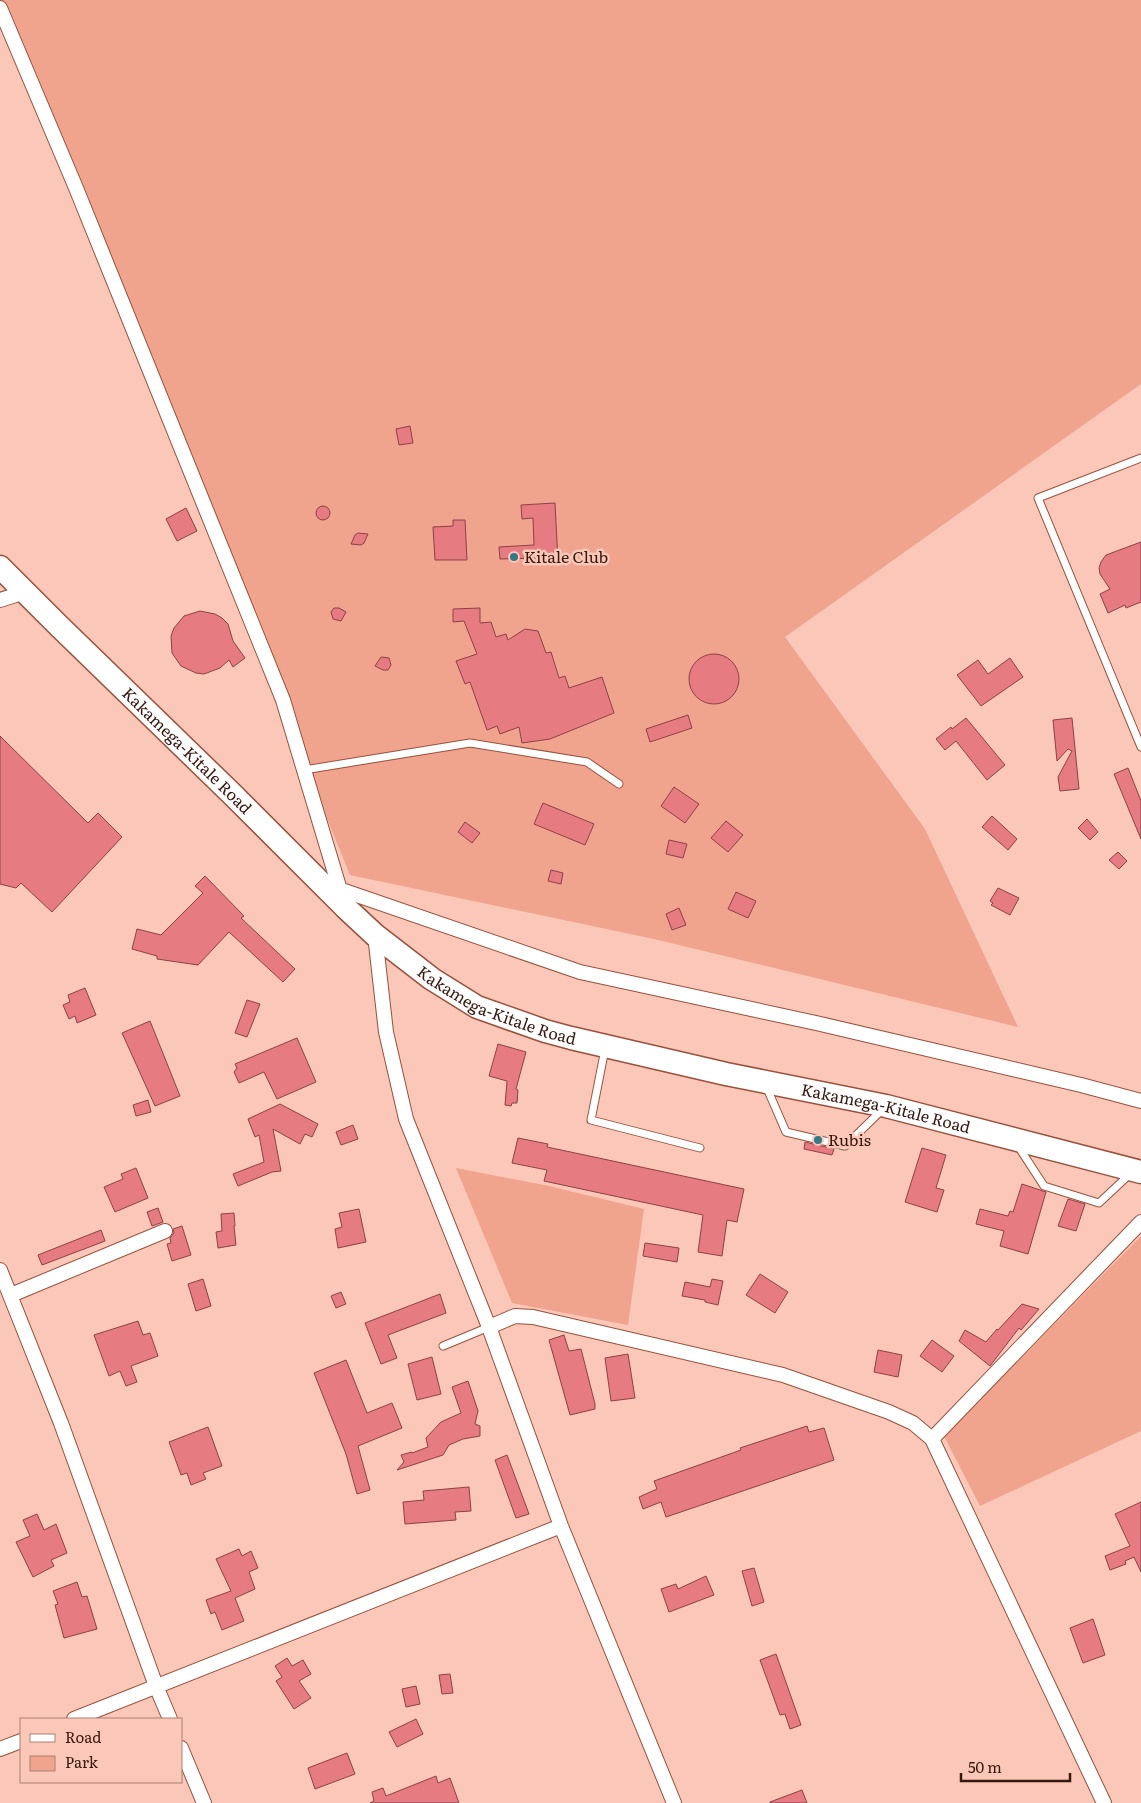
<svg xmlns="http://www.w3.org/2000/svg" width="1141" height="1803" viewBox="0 0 1141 1803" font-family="Literata,serif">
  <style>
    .green { fill: #f0a48d }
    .building { fill: #e67b82; stroke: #8d4147 }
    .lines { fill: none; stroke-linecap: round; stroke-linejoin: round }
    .service-casing { stroke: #9a503b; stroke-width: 9 }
    .minor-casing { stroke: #9a503b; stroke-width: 16 }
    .trunk-casing { stroke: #9a503b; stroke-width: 25 }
    .service { stroke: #fff; stroke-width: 7 }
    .minor { stroke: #fff; stroke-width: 14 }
    .trunk { stroke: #fff; stroke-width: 22 }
    .poi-dot { fill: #367889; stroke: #fac7b8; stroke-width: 2 }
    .labels { text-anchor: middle; stroke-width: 5; stroke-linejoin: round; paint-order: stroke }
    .poi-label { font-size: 16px; fill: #37180f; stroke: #fac7b8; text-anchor: start }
    .street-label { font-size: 16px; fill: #37180f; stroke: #fac7b8 }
  </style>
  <rect width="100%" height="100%" fill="#fac7b8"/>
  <path class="green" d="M0 0H1141V384L785 637 925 829 1018 1027 654 939 350 875 55 150 0 26Z
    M456 1168 549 1186 644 1209 628 1325 512 1303Z
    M1141 1236V1431L980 1506 944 1436Z"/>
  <path class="building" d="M410 426 413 443 399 445 396 429Z
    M555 503 558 562 535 563V558L500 559 499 547 534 545 533 518 522 519 521 505Z
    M316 513a7 7 0 1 1 14 0a7 7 0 1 1-14 0Z
    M186 508 197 531 177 541 166 519Z
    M453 520H465L467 560H435L433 527 453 526Z
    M358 533 368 534 364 543 361 545 351 544 355 535Z
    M1141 542V602L1126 608 1125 605 1108 613 1100 594 1110 589 1100 574 1099 568 1101 562 1106 555Z
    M334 608H339L346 612 341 621 333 619 331 612Z
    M480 608V623L491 622 496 637 506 634 508 640 525 629 538 631 546 653 551 652 559 678 565 676 569 688 602 677 614 713 550 739 522 743 519 727 500 734 497 726 487 730 470 682 465 684 456 661 477 654 464 621 453 622V609Z
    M200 611 215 614 222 618 228 624 233 641 245 658 233 667 229 660 220 668 204 674 196 673 181 666 172 653 171 636 174 628 184 616Z
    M689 679a25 25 0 1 1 50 0a25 25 0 1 1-50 0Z
    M381 657 389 658 391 665 388 670H383L375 666Z
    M1010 658 1023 677 981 706 957 675 978 660 988 674Z
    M688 715 692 728 650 742 646 729Z
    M966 718 1005 765 987 780 956 741 945 750 936 739 951 727 952 729Z
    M1072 718 1079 789 1060 791 1058 777 1072 751 1068 749 1057 761 1053 720Z
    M0 736 88 823 98 813 122 837 52 912 21 883 16 888 0 884Z
    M1128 768 1141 801V839L1114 774Z
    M674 787 699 804 685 823 661 806Z
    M543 803 594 824 585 845 534 824Z
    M992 816 1017 839 1008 850 982 827Z
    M1087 819 1098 832 1090 840 1078 828Z
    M726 821 743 835 728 852 711 838Z
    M465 822 480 833 472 843 458 832Z
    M669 840 687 844 683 858 666 854Z
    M1118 852 1127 861 1119 869 1109 860Z
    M551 870 563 873 561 884 548 881Z
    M205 876 244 916 241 918 295 969 283 982 229 932 198 965 157 959V956L132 949 137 929 161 935 203 893 195 886Z
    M998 888 1019 898 1010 915 991 905 993 903 990 901Z
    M736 892 756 901 748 918 728 909Z
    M679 908 686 925 672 930 666 914Z
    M85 988 96 1015 77 1023 75 1016 69 1019 63 1005 70 1002 68 995Z
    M247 1000 260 1004 247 1037 235 1033Z
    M150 1021 180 1096 155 1106 122 1033Z
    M297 1038 316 1082 277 1099 264 1072 239 1083 234 1072 237 1068 235 1064Z
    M498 1044 526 1052 516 1089 518 1090 517 1103H512L511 1106 505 1105 507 1081 489 1076Z
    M148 1100 151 1112 136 1116 133 1105Z
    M280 1104 318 1124 312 1137 305 1134 300 1144 273 1129 281 1171 272 1172 238 1186 233 1174 264 1162 259 1135 255 1137 248 1119Z
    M353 1125 358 1139 341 1145 336 1132Z
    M518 1138 548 1144 547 1147 744 1189 737 1222 727 1220 722 1256 698 1252 703 1215 544 1181 547 1170 512 1163Z
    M805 1142 834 1149 832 1155 804 1149Z
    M922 1148 946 1155 936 1188 944 1190 937 1212 905 1202Z
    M136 1168 148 1198 115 1212 104 1187 123 1179 121 1174Z
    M1022 1184 1046 1192 1028 1254 1000 1246 1004 1231 976 1224 980 1209 1008 1216 1010 1211 1013 1212Z
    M1068 1199 1085 1204 1076 1231 1058 1226Z
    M158 1208 163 1222 152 1226 147 1212Z
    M359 1209 366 1242 338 1248 335 1229 342 1227 339 1213Z
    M234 1213 235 1226H234L236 1245 218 1248 216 1232 222 1231 221 1214Z
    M182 1226 191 1255 172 1261 167 1244 171 1243 170 1238 174 1233 173 1229Z
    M101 1230 105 1241 42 1265 38 1255Z
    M645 1243 679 1248 677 1262 643 1256Z
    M760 1274 788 1292 775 1313 746 1295Z
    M203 1279 211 1306 196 1311 188 1284Z
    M712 1279 723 1281 718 1305 705 1302V1300L682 1296 685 1282 710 1287Z
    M341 1292 346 1304 336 1308 331 1296Z
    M440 1294 446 1313 388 1335 397 1358 381 1364 365 1323Z
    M1022 1304 1039 1309 1021 1330 1019 1328 990 1366 959 1341 965 1330 986 1342 997 1329 998 1330Z
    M138 1321 143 1335 150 1333 158 1356 131 1366 137 1382 126 1386 120 1371 109 1376 94 1335Z
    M564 1335 569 1351 581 1349 595 1404V1409L570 1415 549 1340Z
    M932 1340 954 1356 942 1372 920 1356Z
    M878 1350 902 1355 898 1377 874 1372Z
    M628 1354 635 1398 611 1401 605 1358Z
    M432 1357 441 1394 417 1400 408 1364Z
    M346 1360 367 1413 392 1403 402 1428 358 1446 370 1490 357 1494 346 1454 314 1373Z
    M468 1381 478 1411 475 1424 480 1426V1436L463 1439 449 1445 443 1455 397 1470 404 1462 401 1455 412 1452V1453L428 1447 426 1438 441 1422 461 1413 452 1387Z
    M807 1426 809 1432 824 1428 834 1460 666 1517 661 1502 643 1509 639 1497 657 1489 654 1481 741 1450 740 1448Z
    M208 1427 222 1466 203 1473 206 1479 191 1485 187 1473 181 1475 169 1442Z
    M507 1455 529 1514 516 1518 495 1460Z
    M469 1487 471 1511 455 1512 456 1520 405 1524 403 1502 424 1500 423 1491Z
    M1141 1502V1572L1134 1557 1125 1561 1126 1564 1110 1570 1105 1556 1130 1546 1115 1514Z
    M37 1514 44 1530 56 1524 67 1553 51 1560 54 1566 33 1577 16 1542 30 1536 23 1520Z
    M239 1549 242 1556 251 1551 258 1568 249 1572 255 1589 235 1598 244 1621 222 1630 215 1612 211 1614 206 1600 231 1591 216 1559Z
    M754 1568 764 1602 752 1606 742 1571Z
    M706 1576 714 1595 669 1612 661 1589 676 1584 678 1589Z
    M77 1582 82 1597 87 1596 97 1629 64 1638 55 1605 58 1604 53 1591Z
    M1093 1619 1105 1655 1083 1663 1070 1628Z
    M776 1654 801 1725 790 1729 785 1714 780 1715 760 1660Z
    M287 1658 292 1666 303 1660 311 1674 299 1681 311 1698 294 1709 276 1681 282 1677 275 1666Z
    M450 1674 453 1693 442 1694 439 1675Z
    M416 1686 420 1704 406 1707 402 1689Z
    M416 1719 423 1734 397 1747 389 1732Z
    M347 1753 355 1774 315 1789 308 1768Z
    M436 1776 438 1783 450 1778 459 1803H370L374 1801 372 1792 383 1788 386 1796Z
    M802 1790 807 1803H770V1802Z"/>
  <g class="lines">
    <defs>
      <path id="service" d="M1141 458 1038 498 1141 747
        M304 770 470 743 587 762 619 784
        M605 1049 591 1120 700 1148
        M766 1086 786 1132 845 1146 883 1109
        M1018 1146 1044 1186 1099 1203 1131 1173
        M443 1346 489 1327"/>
      <path id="minor" d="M0 8 76 188 283 700 343 900
        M0 600 25 592
        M339 889 580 972 816 1023 1081 1085 1141 1101
        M375 935 386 1032 406 1119 489 1327 561 1526 674 1803
        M0 1270 61 1423 156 1686 170 1719
        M11 1295 165 1231
        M489 1327 515 1316 533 1317 783 1375 889 1412 913 1423 932 1439 1104 1803
        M932 1439 1141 1222
        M74 1719 561 1526
        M181 1748 204 1803
        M0 1749 21 1741"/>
      <g id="trunk">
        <path id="s1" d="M0 567 59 626 233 795 346 908 375 935 432 979 477 1007 545 1031 571 1038 726 1074 886 1106 1141 1172"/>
      </g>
    </defs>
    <use href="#service" class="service-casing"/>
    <use href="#minor" class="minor-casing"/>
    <use href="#trunk" class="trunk-casing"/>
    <use href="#service" class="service"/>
    <use href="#minor" class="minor"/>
    <use href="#trunk" class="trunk"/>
  </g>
  <g class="poi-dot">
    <circle cx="514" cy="557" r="5"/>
    <circle cx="818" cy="1140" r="5"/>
  </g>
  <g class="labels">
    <g class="poi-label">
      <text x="524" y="563">Kitale Club</text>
      <text x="828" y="1146">Rubis</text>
    </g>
    <g class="street-label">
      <text dy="6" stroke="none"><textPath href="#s1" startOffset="262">Kakamega-Kitale Road</textPath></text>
      <text dy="6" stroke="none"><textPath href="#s1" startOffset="668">Kakamega-Kitale Road</textPath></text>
      <text dy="6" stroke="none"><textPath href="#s1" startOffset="1072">Kakamega-Kitale Road</textPath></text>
    </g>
  </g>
  <rect x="20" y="1718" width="162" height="65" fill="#fac7b8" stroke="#ac8174"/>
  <rect x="30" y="1734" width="25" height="8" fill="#ffffff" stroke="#ac8174"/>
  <text x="65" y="1743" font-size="15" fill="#37180f">Road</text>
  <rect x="30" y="1756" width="25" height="15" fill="#f0a48d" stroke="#ac8174"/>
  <text x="65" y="1768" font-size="15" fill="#37180f">Park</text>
  <path d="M961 1773v8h109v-8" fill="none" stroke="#37180f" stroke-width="2.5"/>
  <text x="968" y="1773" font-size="15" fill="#37180f" stroke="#fac7b8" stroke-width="4" paint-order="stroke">50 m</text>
</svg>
